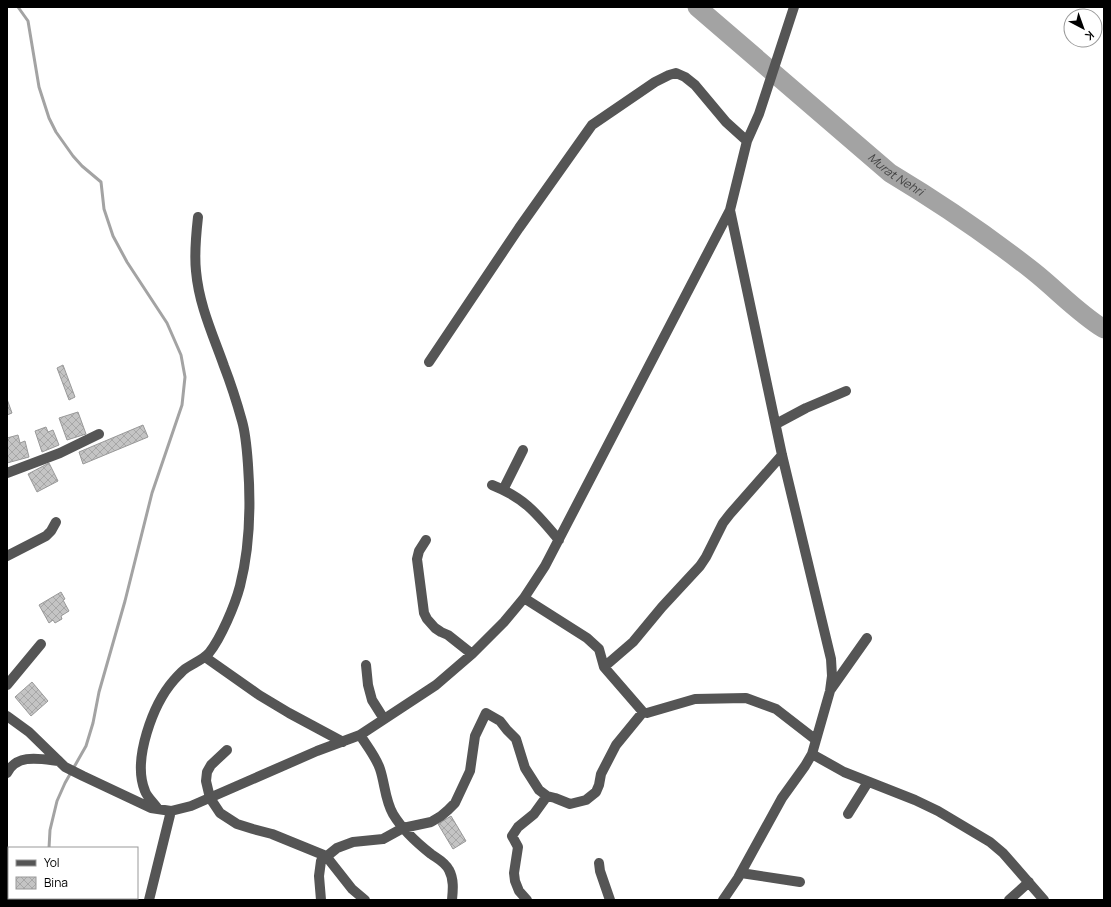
<svg xmlns="http://www.w3.org/2000/svg" width="1111" height="907" viewBox="0 0 1111 907" font-family="Manrope,sans-serif">
  <style>
    .lines { fill: none; stroke-linecap: round; stroke-linejoin: round }
    .stream { stroke: #a3a3a3; stroke-width: 3 }
    .river { stroke: #a3a3a3; stroke-width: 19 }
    .building { fill: url(#building-cross-hatch); stroke: #999 }
    .minor { stroke: #555; stroke-width: 10 }
    .labels { text-anchor: middle; stroke-width: 3.5; stroke-linejoin: round; paint-order: stroke }
    .water-label { font-size: 12px; font-style: italic; fill: #444; stroke: #fff }
  </style>
  <defs>
    <pattern id="building-cross-hatch" width="8" height="8" patternUnits="userSpaceOnUse"><rect width="8" height="8" fill="#c4c4c4"/><path d="M0 0l8 8M0 8l8-8" fill="none" stroke="#a7a7a7"/></pattern>
  </defs>
  <rect width="100%" height="100%" fill="#fff"/>
  <g class="lines">
    <path class="stream" d="M18 7 28 21 39 87 49 118 56 132 73 156 82 166 101 182 104 209 113 236 127 262 167 323 181 355 185 377 182 405 152 493 125 601 99 692 93 723 86 746 65 783 57 801 50 830 49 848
      M35 900 36 898"/>
    <path class="river" id="s1" d="M697 7 890 173C940 203 987 235 1033 271 1057 290 1078 313 1104 329"/>
  </g>
  <path class="building" d="M63 365 75 397 69 400 57 368Z
    M7 399 12 413 7 415Z
    M78 412 86 434 67 440 59 418Z
    M143 425 148 437 83 464 79 452Z
    M46 427 48 432 53 430 59 445 42 452 35 431Z
    M18 435 20 443 25 441 29 457 7 463V438Z
    M49 463 58 481 37 492 28 474Z
    M61 592 65 599 63 600 69 611 61 616 62 619 55 623 53 620 49 623 39 605Z
    M32 682 48 701 31 716 15 697Z
    M451 816 466 841 453 849 438 824Z"/>
  <g class="lines">
    <path class="minor" d="M429 362 519 228 592 125 655 82 669 75 676 73 685 77 695 85 726 122 747 141
      M776 424 806 408 846 391
      M7 473 60 453 99 434
      M492 485C525 498 537 514 559 540
      M503 490 523 450
      M426 540 419 551 417 559 424 613 427 619 435 628 441 632 448 635 472 654
      M7 556 46 536 51 531 56 522
      M524 598 587 638 599 649 604 667 643 712 647 713 695 699 746 698 776 709 816 740
      M205 657 259 695 289 713 343 742
      M366 665 368 685 372 700 384 719
      M604 667 633 642 662 607 700 566 706 557 723 523 730 514 782 455
      M7 685 41 644
      M831 689 867 638
      M7 716 29 732 65 767 83 776 151 808 171 811 191 806 317 751 360 735 436 685 472 654 504 622 524 598 545 566 730 210
      M360 735C367 746 376 757 380 769 385 784 385 800 393 814 402 829 417 843 431 854 438 859 445 862 449 870 454 879 453 890 452 900
      M227 750 211 765 207 772 206 781 210 798 220 813 237 824 253 829 272 834 326 856 352 889 365 900
      M812 754 844 772 915 800 938 811 990 842 1003 853 1044 900
      M7 773C17 753 41 759 59 761
      M158 809C154 803 147 797 145 791 132 760 153 704 174 680 177 677 181 672 185 669 193 663 203 660 209 653 221 638 235 605 240 586 250 547 251 506 248 465 247 451 246 435 242 421 237 403 231 384 224 366 213 335 199 305 196 271 194 253 196 235 198 217
      M848 814 868 782
      M599 863 600 871 610 900
      M741 873 800 882
      M149 900 171 811
      M321 900 319 876 321 861 337 848 353 842 383 839 403 828 431 822 441 816 448 810 455 803 470 771 475 736 486 713 500 721 507 730 516 739 525 768 539 790 547 796 555 798 570 804 586 800 596 792 599 785 601 774 616 745 643 712
      M527 900 519 891 515 881 514 873 518 847 512 836 518 827 534 814 547 796
      M723 900 738 878 782 798 805 766 812 754 830 691 832 676 831 659 782 455 730 210 747 141 759 114 794 7
      M1009 900 1029 882"/>
  </g>
  <g class="labels">
    <g class="water-label">
      <text dy="4" stroke="none"><textPath href="#s1" startOffset="260">Murat Nehri</textPath></text>
    </g>
  </g>
  <rect width="1111" height="907" fill="none" stroke="#000000" stroke-width="16"/>
  <rect x="8" y="847" width="130" height="52" fill="#ffffff" stroke="#999999"/>
  <rect x="16" y="860" width="20" height="6" fill="#555555" stroke="#999999"/>
  <text x="44" y="867" font-size="12" fill="#000000">Yol</text>
  <rect x="16" y="877" width="20" height="12" fill="url(#building-cross-hatch)" stroke="#999999"/>
  <text x="44" y="887" font-size="12" fill="#000000">Bina</text>
  <g transform="translate(1083 28) rotate(139)"><circle r="19" fill="#ffffff" stroke="#999999"/>
  <path d="M0-3L7 15L0 10L-7 15Z" fill="#000000"/>
  <text y="-6" font-size="11" font-weight="bold" text-anchor="middle" fill="#000000">K</text>
  </g>
</svg>
